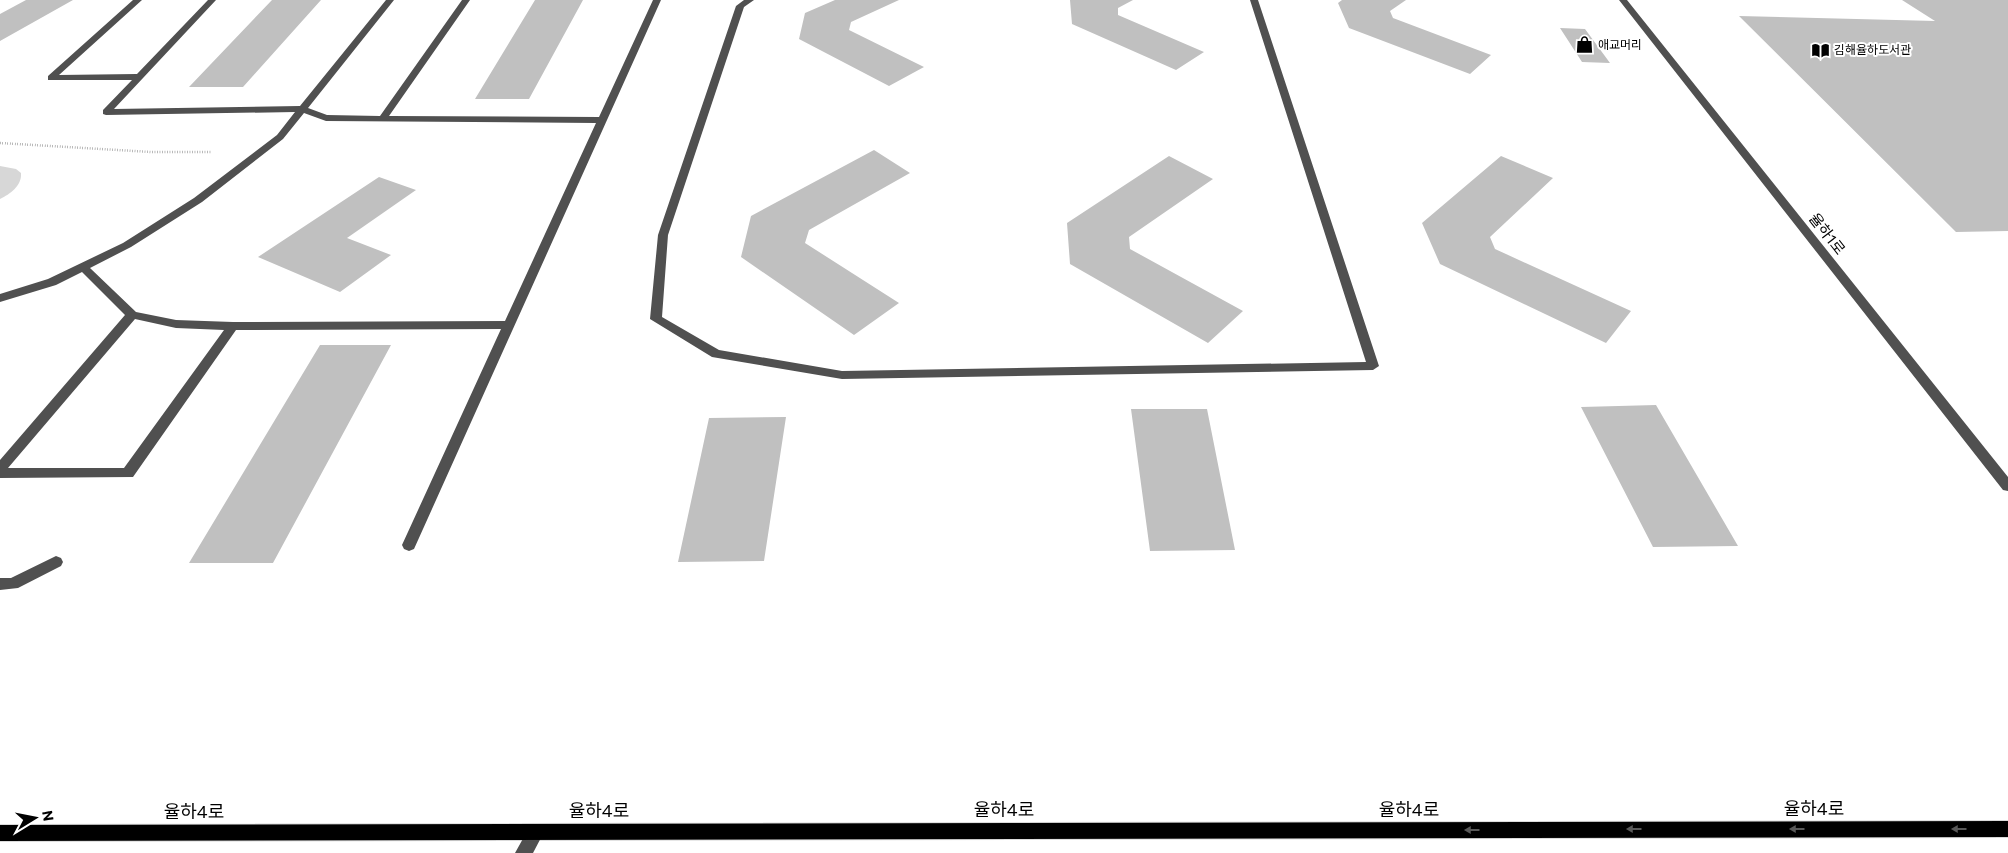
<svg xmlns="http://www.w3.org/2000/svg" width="2008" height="853" viewBox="0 0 2008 853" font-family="Commissioner,'Noto Sans KR',sans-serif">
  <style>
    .green { fill: #d7d7d7 }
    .building { fill: #c0c0c0 }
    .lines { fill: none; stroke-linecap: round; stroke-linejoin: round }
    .major-casing { stroke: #dbdbdb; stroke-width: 2 }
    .path { stroke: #727272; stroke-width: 2.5; stroke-dasharray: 0.5 2; stroke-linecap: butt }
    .minor { fill: #505050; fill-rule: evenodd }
    .major { fill: #000; fill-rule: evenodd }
    .oneway { fill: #595959 }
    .labels { text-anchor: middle; stroke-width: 4; stroke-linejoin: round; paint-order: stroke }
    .far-poi-label { font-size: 12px; fill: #000; stroke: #fff; text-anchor: start }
    .street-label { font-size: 15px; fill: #000; stroke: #fff }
    .near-street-label { font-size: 18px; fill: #000; stroke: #fff }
  </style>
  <rect width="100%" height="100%" fill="#fff"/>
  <path class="green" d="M0 166 16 169 21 173C22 186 10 194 0 199Z"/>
  <path class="building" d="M26 0H73L0 41V14Z
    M272 0H321L243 87H189Z
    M535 0H583L529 99H475Z
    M835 0H899L851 22 849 30 924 67 889 86 799 39 805 13Z
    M1070 0H1133L1118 8V15L1204 52 1176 70 1072 24Z
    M1342 0H1406L1390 11 1393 18 1491 55 1470 74 1349 28 1338 3Z
    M1902 0H2008V231L1956 232 1739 16 1935 21Z
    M1560 28 1585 29 1610 63 1582 62Z
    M874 150 910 173 809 230 805 243 899 303 854 335 741 257 751 216Z
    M1169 156 1213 179 1129 237 1130 249 1243 311 1208 343 1070 264 1067 223Z
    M1501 156 1553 178 1490 237 1495 249 1631 311 1606 343 1440 264 1422 223Z
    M379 177 416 190 347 238 391 255 340 292 258 257Z
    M320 345H391L273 563H189Z
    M1656 405 1738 546 1653 547 1581 407Z
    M1131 409H1207L1235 550 1150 551Z
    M786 417 764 561 678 562 709 418Z"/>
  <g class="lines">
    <defs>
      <path id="major" d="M2008 821V837L0 841V825Z"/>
    </defs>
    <use href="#major" class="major-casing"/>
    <path class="path" d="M0 143 151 152H212"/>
    <path class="minor" d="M133 0H142L59 75 137 74 208 0H216L114 109 300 106 386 0H394L308 108 327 115 380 116 462 0H470L389 116 599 117 653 0H661L414 549 409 551 404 549 402 545 501 329 236 330 133 477 0 478V460L125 315 82 272 56 285 0 302V294L48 279 123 243 194 198 277 135 295 112 106 115 103 114V110L132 80H48V76ZM304 113 326 121 596 123 505 321 233 322 176 320 136 312 90 268 131 247 202 202 283 139ZM135 319 176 328 224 330 124 468H8Z
      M744 0H754L744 7 668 235 662 317 719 350 842 371 1366 362 1250 0H1258L1379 366 1373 370 842 379 712 357 650 319 658 235 736 6Z
      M1619 0H1627L2008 477V491L2003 490Z
      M56 556 61 558 63 562 61 566 18 588 0 590V578H11Z
      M536 824 542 826 544 832 533 853H515L530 826Z"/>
    <use href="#major" class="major"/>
  </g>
  <defs><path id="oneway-solid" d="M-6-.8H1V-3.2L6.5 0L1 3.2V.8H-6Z" transform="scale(1.25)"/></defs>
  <g class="oneway">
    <use href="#oneway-solid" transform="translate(1634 829) rotate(180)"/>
    <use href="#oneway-solid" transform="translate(1797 829) rotate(180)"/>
    <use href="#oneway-solid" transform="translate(1959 829) rotate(180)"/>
    <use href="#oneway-solid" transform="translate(1472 830) rotate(180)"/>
  </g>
  <defs>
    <symbol id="shop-bare" viewBox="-9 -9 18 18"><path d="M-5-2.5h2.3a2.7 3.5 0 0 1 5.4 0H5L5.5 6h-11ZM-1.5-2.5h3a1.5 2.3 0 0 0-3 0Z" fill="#000" stroke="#fff" stroke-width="2.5" paint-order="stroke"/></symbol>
    <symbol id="library-bare" viewBox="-9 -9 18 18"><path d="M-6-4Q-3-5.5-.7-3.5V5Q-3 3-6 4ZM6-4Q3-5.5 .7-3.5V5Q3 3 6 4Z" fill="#000" stroke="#fff" stroke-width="2.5" paint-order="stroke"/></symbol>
  </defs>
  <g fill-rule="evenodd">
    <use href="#shop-bare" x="1572" y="32" width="25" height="25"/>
    <use href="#library-bare" x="1808" y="38" width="25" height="25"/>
  </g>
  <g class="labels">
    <g class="far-poi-label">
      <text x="1598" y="49">애교머리</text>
      <text x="1834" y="54">김해율하도서관</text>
    </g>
    <g class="street-label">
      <text transform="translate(1827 234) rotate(52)" y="5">율하1로</text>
    </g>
    <g class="near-street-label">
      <text x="1814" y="815">율하4로</text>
      <text x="1004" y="816">율하4로</text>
      <text x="1409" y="816">율하4로</text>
      <text x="599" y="817">율하4로</text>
      <text x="194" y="818">율하4로</text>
    </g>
  </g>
  <g transform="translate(35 818) rotate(80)" stroke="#ffffff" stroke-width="4" paint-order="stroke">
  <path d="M0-4L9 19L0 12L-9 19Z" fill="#000000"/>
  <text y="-8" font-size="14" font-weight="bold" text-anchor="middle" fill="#000000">N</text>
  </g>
</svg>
